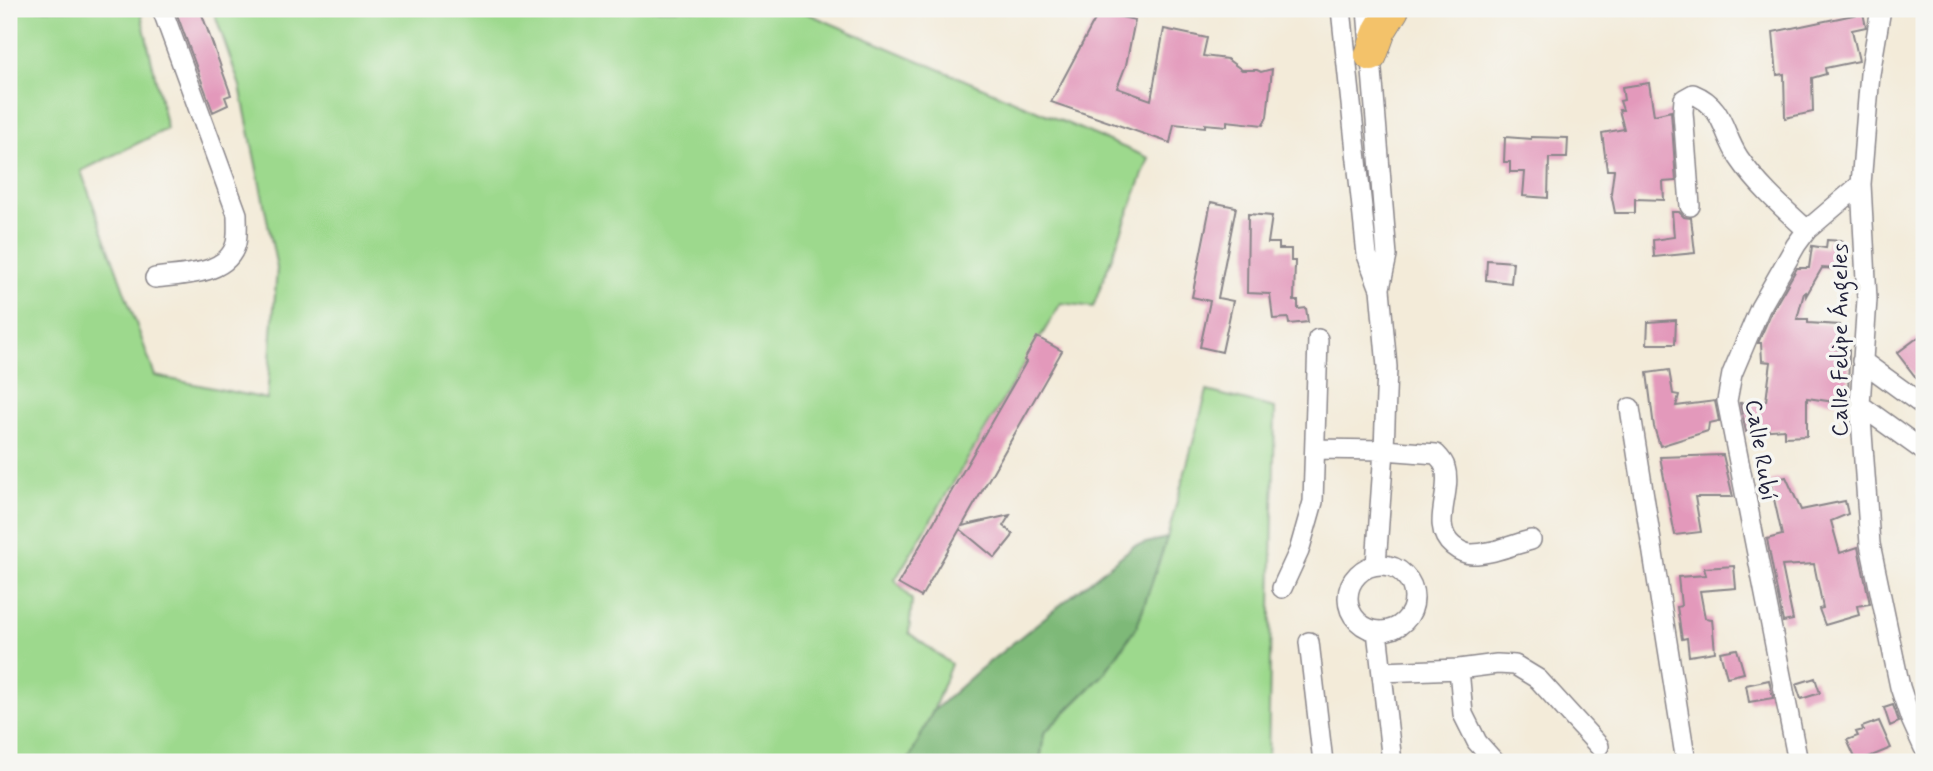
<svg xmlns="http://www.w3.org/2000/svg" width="1933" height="771" viewBox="0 0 1933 771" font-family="Mynerve,sans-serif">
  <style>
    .green { fill: #9dd98d; stroke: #607e64; stroke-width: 2 }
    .forest { fill: #7eb978; stroke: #506e5a; stroke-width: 2 }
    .building { fill: #e399bb }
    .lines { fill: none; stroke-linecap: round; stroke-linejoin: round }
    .minor-casing { stroke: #8a868a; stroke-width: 22 }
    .primary-casing { stroke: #8a868a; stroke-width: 34 }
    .minor { stroke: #fff; stroke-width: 19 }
    .primary { stroke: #f3c26a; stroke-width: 32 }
    .labels { text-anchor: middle; stroke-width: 7; stroke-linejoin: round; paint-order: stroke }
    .street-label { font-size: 23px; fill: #22223b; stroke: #f6f6f2 }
  </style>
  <rect width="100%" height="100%" fill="#f6f6f2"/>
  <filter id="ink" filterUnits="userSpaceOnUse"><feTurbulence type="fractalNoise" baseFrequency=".0143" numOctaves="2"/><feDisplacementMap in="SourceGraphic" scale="14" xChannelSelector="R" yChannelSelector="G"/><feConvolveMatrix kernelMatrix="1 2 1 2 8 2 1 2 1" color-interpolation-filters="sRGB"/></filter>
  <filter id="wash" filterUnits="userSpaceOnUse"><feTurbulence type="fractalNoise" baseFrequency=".00686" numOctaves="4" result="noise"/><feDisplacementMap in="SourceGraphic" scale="28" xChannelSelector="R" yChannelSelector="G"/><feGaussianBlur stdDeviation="1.57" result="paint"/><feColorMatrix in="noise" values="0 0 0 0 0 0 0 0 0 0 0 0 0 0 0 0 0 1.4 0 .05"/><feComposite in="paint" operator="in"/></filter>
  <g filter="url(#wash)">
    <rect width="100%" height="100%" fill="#f3ebd9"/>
    <path class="green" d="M9 9H140L167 129 81 171 155 376 267 399 277 268 240 86 213 9H797L1149 158 1093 307 1061 303 895 580 912 600 909 633 951 664 933 711 908 762H9Z
      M1207 391 1275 408 1268 762H1040L1044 733 1103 675 1137 626 1167 538Z"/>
    <path class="forest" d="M1167 538 1137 626 1103 675 1044 733 1040 762H908L933 711 978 671 1134 546Z"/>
    <g id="blocks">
      <path class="building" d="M175 9H200L231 95 225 97 228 105 213 112Z
        M1099 12 1135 20 1126 65 1117 88 1151 100 1164 29 1207 38 1203 56 1227 59 1242 70H1257L1261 72 1272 69 1267 117 1263 125 1227 121V126L1205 124V127L1174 124 1170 143 1051 102Z
        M1863 13 1866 27 1852 30 1859 61 1825 68 1826 74 1812 78 1813 112 1785 118 1784 74 1777 75 1773 32Z
        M1649 83 1654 115 1671 111 1676 181 1663 182 1664 200 1635 199V213H1615L1611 193 1614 170H1607L1602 133 1624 129 1619 110H1623L1620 101 1624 100 1622 87Z
        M1505 137 1531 139V137L1568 138 1567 158H1549L1548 198 1523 196 1525 172H1510V162H1504Z
        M1211 202 1236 207 1218 298 1233 301 1222 352 1200 347 1210 301 1192 297Z
        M1672 212H1679L1684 217 1691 218 1695 253 1654 257 1653 240 1674 237Z
        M1248 214 1272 216 1268 243H1279V249H1291V261H1295L1294 301H1298V309L1306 308 1308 322 1289 324 1288 318 1273 319 1270 294 1247 293Z
        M1827 240 1843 241 1841 263H1838V269L1822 268 1806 296V292L1804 293 1797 319H1808V323L1840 325 1837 349 1849 350 1848 404 1807 398V436L1784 437V429L1746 432 1740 403 1766 401 1771 362 1762 361 1761 343H1758L1771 313 1797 268H1809L1812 246 1826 248Z
        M1487 260 1513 262 1511 283 1486 280Z
        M1676 320 1675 344H1647L1648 322Z
        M1924 333V388L1897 353Z
        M1037 337 1062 351 962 526 1010 515 1003 526 1013 534 1012 537 995 558 960 529 921 597 898 584 1026 362 1024 360Z
        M1669 370 1673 394 1679 395 1676 406 1715 401 1719 421 1709 423 1708 431 1660 446 1654 427 1647 373Z
        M1723 455 1733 497H1695L1701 532 1675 535 1660 457Z
        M1786 477 1801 510 1845 501 1848 514 1831 521 1840 553 1858 547 1870 604 1857 606 1859 615 1825 625 1819 609 1823 608 1814 564 1782 566 1793 620 1783 622 1767 539 1782 535 1770 481Z
        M1734 566 1736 588 1700 591 1705 618 1712 619 1715 652 1689 656 1687 638 1682 639 1677 607 1681 606 1678 577 1706 575 1704 568Z
        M1737 649 1744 673 1727 677 1720 652Z
        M1815 678 1820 693 1801 699 1796 684Z
        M1769 680 1773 698 1749 702 1746 685Z
        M1893 705 1899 722 1890 726 1884 708Z
        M1879 721 1891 748 1857 762 1847 740 1858 736 1856 732 1863 730 1862 727Z"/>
    </g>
  </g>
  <g filter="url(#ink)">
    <use href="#blocks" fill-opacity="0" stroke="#8a868a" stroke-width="2"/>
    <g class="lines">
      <defs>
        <path id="minor" d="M1341 9 1367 255 1380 289 1387 367 1384 450 1376 565
          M1367 9 1387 256 1380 288
          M1881 9 1870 74 1861 184 1867 299 1860 405 1870 544 1900 687 1910 717 1924 748
          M1690 206 1683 112 1684 99 1693 94C1725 107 1722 133 1739 158 1758 186 1783 208 1807 230
          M155 278C181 274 228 276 236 243 238 234 237 223 237 214L162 9
          M1862 361 1924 406
          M1860 405 1924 451
          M1630 408 1686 762
          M1315 449 1384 450 1436 454C1440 458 1444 462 1445 467 1453 493 1429 526 1453 546 1458 550 1466 554 1472 554 1492 554 1512 545 1531 540
          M1348 598a33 33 0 1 1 66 0a33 33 0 1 1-66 0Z
          M1282 588 1299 551 1313 502 1318 339
          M1377 631 1392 762
          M1309 642 1323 762
          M1459 669 1463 714 1477 742 1495 762
          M1382 672 1459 669 1497 664 1515 665 1538 679 1599 746
          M1798 762 1727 401 1732 374 1760 308 1796 245 1807 230 1861 184"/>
        <path id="primary" d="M1371 55 1380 30 1393 9"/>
      </defs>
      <use href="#minor" class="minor-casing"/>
      <use href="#primary" class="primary-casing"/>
      <use href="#minor" class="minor"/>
      <use href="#primary" class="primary"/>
    </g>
  </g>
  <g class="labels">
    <g class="street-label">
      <text transform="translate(1839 340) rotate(-90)" y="8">Calle Felipe Ángeles</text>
      <text transform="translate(1762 450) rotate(81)" y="8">Calle Rubí</text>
    </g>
  </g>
  <rect width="1933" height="771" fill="none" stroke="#f6f6f2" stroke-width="35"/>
</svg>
